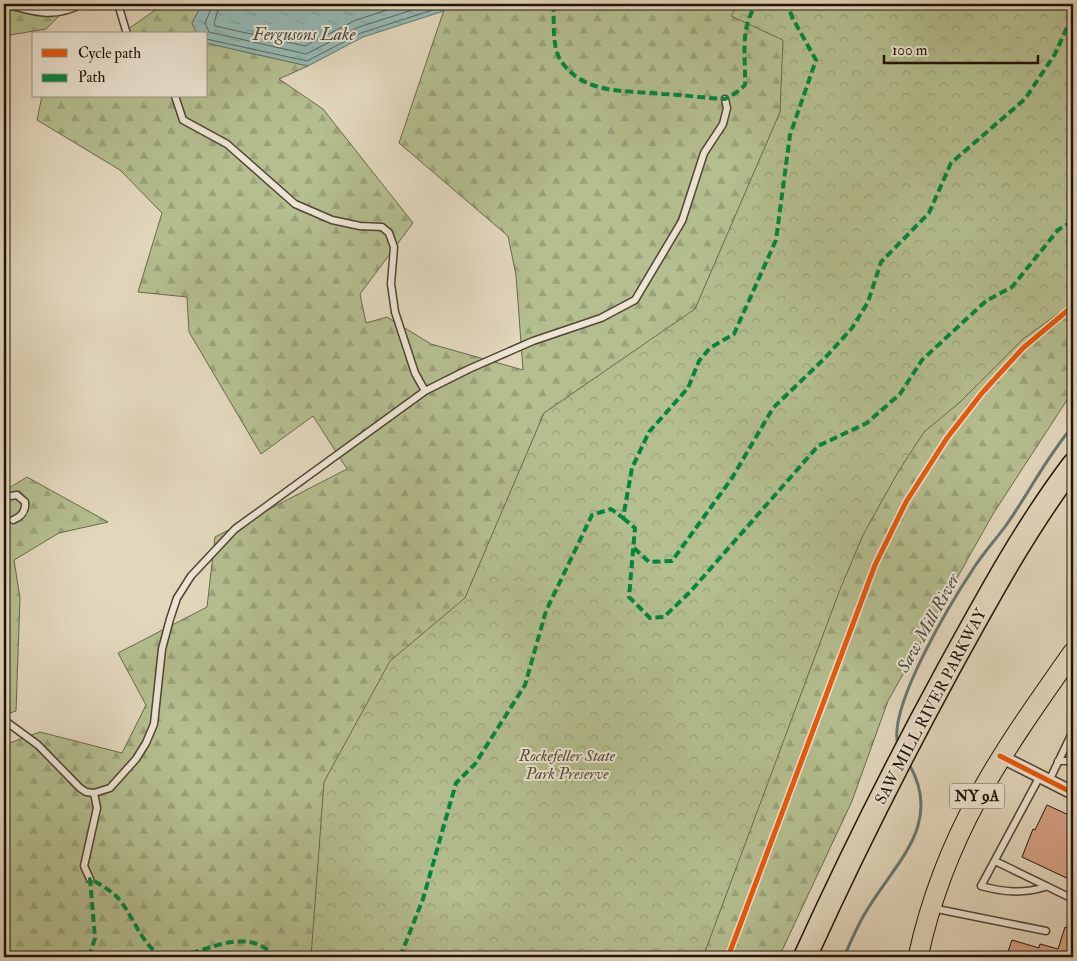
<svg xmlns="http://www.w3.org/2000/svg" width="1077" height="961" viewBox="0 0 1077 961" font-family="'IM FELL Double Pica',serif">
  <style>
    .forest { fill: url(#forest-firs); stroke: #6a684c }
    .park { fill: url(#park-crowns); stroke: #6a684c }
    .water { fill: url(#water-ripples); stroke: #67776f }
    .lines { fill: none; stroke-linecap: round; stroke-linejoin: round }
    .shore { stroke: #5b665e; stroke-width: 1 }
    .stream { stroke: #67776f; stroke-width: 3 }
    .building { fill: #d5a184; stroke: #211309 }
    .lane-casing { stroke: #514436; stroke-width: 9 }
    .street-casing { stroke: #514436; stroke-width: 15 }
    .primary-casing { stroke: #211309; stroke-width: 21 }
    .highway-casing { stroke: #211309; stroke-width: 25 }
    .lane { stroke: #ece5d3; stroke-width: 6 }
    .street { stroke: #ece5d3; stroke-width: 12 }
    .primary { stroke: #e2d7bc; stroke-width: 19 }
    .highway { stroke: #e2d7bc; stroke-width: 22 }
    .quiet { stroke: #00873e; stroke-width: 4; stroke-dasharray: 8 4; stroke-linecap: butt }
    .cycleway-casing { stroke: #ece5d3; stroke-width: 8 }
    .cycleway { stroke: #e8590c; stroke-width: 5 }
    .labels { text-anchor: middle; stroke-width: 4; stroke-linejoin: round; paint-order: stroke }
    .shield { fill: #ece5d3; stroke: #5e5246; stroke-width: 1 }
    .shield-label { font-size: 15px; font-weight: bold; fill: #211309 }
    .street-label { font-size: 16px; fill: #211309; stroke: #ece5d3 }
    .park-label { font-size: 16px; font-style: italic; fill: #544f38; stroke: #ece5d3 }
    .water-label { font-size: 18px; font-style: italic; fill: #4a4d44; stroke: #ece5d3 }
  </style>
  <defs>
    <pattern id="forest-firs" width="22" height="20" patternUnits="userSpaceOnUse" patternTransform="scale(1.25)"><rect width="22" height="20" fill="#b4be8f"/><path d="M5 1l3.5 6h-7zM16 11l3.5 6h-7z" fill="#9aa27a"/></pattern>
    <pattern id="park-crowns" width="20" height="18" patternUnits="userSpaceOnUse" patternTransform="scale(1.25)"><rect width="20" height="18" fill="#b4be8f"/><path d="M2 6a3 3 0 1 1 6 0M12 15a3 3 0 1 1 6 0" fill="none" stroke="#9aa27a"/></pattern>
    <pattern id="water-ripples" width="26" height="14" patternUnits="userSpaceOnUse" patternTransform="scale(1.25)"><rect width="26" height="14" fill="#95b9b3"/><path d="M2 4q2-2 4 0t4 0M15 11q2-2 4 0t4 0" fill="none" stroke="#809e99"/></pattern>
  </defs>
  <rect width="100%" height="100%" fill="#e2d7bc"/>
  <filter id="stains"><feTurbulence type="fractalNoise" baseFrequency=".004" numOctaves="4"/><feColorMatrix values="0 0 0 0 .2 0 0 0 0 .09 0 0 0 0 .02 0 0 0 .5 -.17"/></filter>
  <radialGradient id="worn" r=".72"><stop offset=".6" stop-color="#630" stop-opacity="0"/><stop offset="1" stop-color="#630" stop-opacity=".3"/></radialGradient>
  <path class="forest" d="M4 4H71L46 29 4 36Z
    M164 4H202L192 23 197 34H121Z
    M446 4H1073V395L1067 400 993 514 888 701 852 801 779 957H4V745L40 732 122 753 146 705 118 653 207 607 215 537 347 469 313 416 261 454 189 332 187 297 138 292 162 213 120 170 37 120 42 96H206V43L308 66 279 79 323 109 413 223 360 294 366 323 387 317 431 344 523 370 516 275 508 236 399 143Z
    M27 477 108 522 59 533 14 560 20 598 16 711 4 715V491Z"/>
  <path class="park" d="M738 4H1073V303L1023 339 959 403 924 432 898 472 863 535 839 592 703 957H311L324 782 390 661 465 598 544 413 695 309 780 112 783 40 731 16Z"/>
  <path class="water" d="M202 4H446L444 11 363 37 308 66 206 43V34H197L192 23Z"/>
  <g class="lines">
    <path class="shore" d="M213 4 205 23 209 32 306 54 359 27 431 4
      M220 4 214 23 215 26 305 46 356 20 406 4
      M206 39 307 61 361 33 439 8 441 4"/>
    <path class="stream" d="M898 745C887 707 953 599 975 566 985 551 997 538 1007 524 1030 491 1047 456 1073 426
      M844 957C850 943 856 929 864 915 892 865 945 826 909 764"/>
  </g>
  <path class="building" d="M1047 805 1073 817V881L1022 857 1033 829 1035 830Z
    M1065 927 1073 930V957H1006L1012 940 1039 948 1040 944 1058 949Z"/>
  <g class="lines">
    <defs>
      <path id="lane" d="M6 4C32 12 56 19 81 4
        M118 4 127 34
        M175 96 183 120 227 144 295 204 332 220 360 226 382 227 389 233 394 247 391 284 395 312 415 373 425 391
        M4 497 17 495 25 502C26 511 21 517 13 520
        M4 720 38 745 80 788 86 792 94 793 97 808 84 866 90 879
        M1058 761H1073
        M1040 776 981 886C1003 892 1023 894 1045 887
        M1049 781 1073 731
        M94 793 110 788 136 759 146 743 154 724 162 649 170 619 177 598 191 576 235 529 425 391 469 369 533 341 601 318 635 300 682 221 704 153 723 124 727 108 725 99
        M995 861 1073 899
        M932 908 1046 931"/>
      <path id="street" d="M1000 756 1073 793"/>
      <path id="primary" d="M918 957C945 833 1001 754 1073 652"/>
      <path id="highway" d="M805 957C849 860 896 766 947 672 986 601 1024 530 1073 465"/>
    </defs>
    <use href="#lane" class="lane-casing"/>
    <use href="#street" class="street-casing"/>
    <use href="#primary" class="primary-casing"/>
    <use href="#highway" class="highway-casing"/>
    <use href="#lane" class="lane"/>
    <use href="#street" class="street"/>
    <use href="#primary" class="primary"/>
    <use href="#highway" class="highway"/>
    <path class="quiet" d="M553 4C555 21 551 46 561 61 585 96 628 90 663 94 684 95 705 98 725 99L737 92 745 85C746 57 739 27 757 4
      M623 518 635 528 629 597 650 618 664 617 690 592 818 446 867 423 900 394 922 360 986 301 1012 287 1058 230 1073 221
      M634 548 649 562 672 561 732 478 773 408 825 358 852 328 868 302 881 262 929 213 951 163 1025 99 1055 54 1073 14
      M89 957 95 938 90 879C100 884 110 890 118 898 132 913 143 949 163 956 199 961 241 920 276 957
      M400 957 423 899 456 783 475 764 525 685 546 611 592 515 611 509 623 518 632 468 649 432 688 388 699 361 710 348 734 334 776 240 790 135 816 60 793 19 787 4"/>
    <defs>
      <path id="cycleway" d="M1000 756 1073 793
        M728 957 875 565 906 502 947 438 982 393 1023 348 1073 306"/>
    </defs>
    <use href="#cycleway" class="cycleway-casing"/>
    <use href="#cycleway" class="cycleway"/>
  </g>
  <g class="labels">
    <rect class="shield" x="949.5" y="783.5" width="55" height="25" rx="4"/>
    <g class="shield-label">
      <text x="977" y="801">NY 9A</text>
    </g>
    <g class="street-label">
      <text transform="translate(930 706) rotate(-62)" y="6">SAW MILL RIVER PARKWAY</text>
    </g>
    <g class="park-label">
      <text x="567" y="761">Rockefeller State<tspan x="567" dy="18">Park Preserve</tspan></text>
    </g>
    <g class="water-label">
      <text x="304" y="40">Fergusons Lake</text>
      <text transform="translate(928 623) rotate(-61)" y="6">Saw Mill River</text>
    </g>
  </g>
  <rect width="1077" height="961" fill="none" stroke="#e2d7bc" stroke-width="20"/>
  <rect x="5" y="5" width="1067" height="951" fill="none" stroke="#211309" stroke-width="2.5"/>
  <rect x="10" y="10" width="1057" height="941" fill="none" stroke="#211309"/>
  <rect x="32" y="32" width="175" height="65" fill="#ece5d3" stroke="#9b9182"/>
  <rect x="42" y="49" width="25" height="8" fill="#e8590c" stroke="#9b9182"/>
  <text x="78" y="58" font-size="15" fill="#211309">Cycle path</text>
  <rect x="42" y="74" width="25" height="8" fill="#00873e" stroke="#9b9182"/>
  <text x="78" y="82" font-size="15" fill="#211309">Path</text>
  <path d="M884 55v8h154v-8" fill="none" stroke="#211309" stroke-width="2.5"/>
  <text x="892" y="55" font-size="15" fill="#211309" stroke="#ece5d3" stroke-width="4" paint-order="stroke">100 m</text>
  <rect width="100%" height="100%" filter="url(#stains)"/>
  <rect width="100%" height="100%" fill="url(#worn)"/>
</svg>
